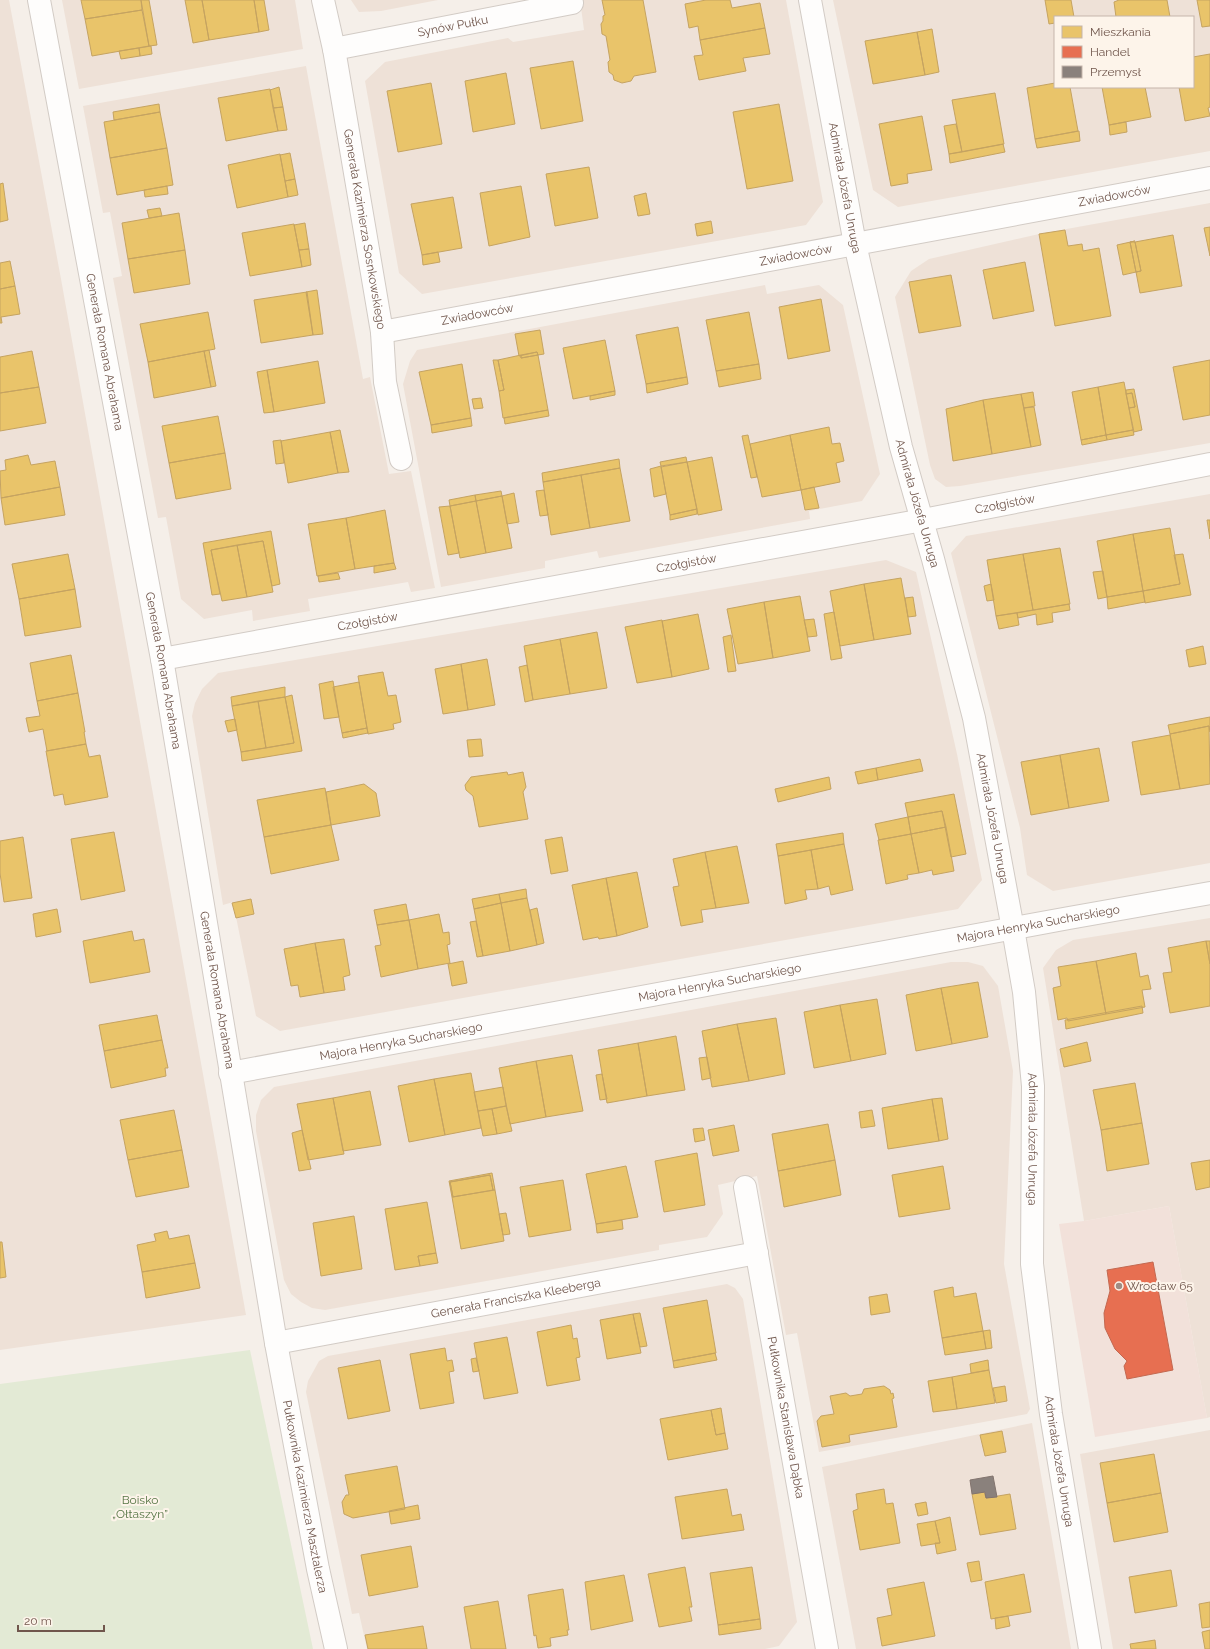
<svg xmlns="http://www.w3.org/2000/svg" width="1210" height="1649" viewBox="0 0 1210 1649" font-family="Raleway,sans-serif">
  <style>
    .residential { fill: #eee1d7; fill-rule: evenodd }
    .commercial { fill: #f2e1da }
    .green { fill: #e3ead5 }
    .homes { fill: #e9c46a; stroke: #c5a361 }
    .shops { fill: #e76f51; stroke: #c36850 }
    .industry { fill: #8a817c; stroke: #82746e }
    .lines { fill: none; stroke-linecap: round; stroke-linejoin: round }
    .minor-casing { stroke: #d2cbc5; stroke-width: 24 }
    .minor { stroke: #fefdfc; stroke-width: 22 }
    .poi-dot { fill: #9f8c83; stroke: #fdf4ea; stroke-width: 1.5 }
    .labels { text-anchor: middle; stroke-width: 4; stroke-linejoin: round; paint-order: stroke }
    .street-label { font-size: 12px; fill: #70564c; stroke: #fdf4ea }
    .poi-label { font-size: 12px; fill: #70564c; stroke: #fdf4ea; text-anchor: start }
    .park-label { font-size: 12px; fill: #567545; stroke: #fdf4ea }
  </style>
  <rect width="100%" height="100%" fill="#f5efe9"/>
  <path class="residential" d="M0 0H9L61 279 246 1315 0 1350Z
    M62 0H295L303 49 79 89Z
    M351 0H438L381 11 359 12Z
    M580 0H786L823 202 806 225 422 294 399 273 365 81 385 62 508 38 513 42 584 30Z
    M833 0H1210V151L898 207 873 190ZM1055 17H1193V87H1055Z
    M306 66 363 379 370 377 389 474 411 471 435 588 411 592 408 582 308 599 310 611 253 621 252 610 204 619 181 599 166 517 158 518 113 278 122 276 110 212 103 213 83 106Z
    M1210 203V443L960 486 946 487 935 479 930 465 895 297 911 271 929 259 1039 234Z
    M765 285 767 294 819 285 843 305 880 474 862 501 809 511 810 519 599 558 597 551 545 561V568L441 587 403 384 410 361 417 350Z
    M1210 494V863L1053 891 1027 875 1020 828 951 553 966 536Z
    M886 560 916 572 957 754 982 880 958 909 280 1031 256 1016 233 902 223 905 192 716 195 703 202 689 218 673Z
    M1210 918V1417L1207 1418 1169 1206 1084 1221 1043 968 1056 950 1073 940Z
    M951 962H968L983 966 998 986 1013 1071 1004 1264 1030 1409 1027 1414 819 1452 797 1333 786 1335 757 1176 718 1185 723 1214 707 1237 659 1245V1250L325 1310 312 1308 301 1302 291 1294 284 1280 256 1131V1115L261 1100 274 1087Z
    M727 1284 735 1288 743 1299 797 1622 779 1646 765 1649H367L359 1613 352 1614 306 1392 308 1381 319 1361 328 1356Z
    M1032 1423 1071 1649H856L822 1467Z
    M1210 1430V1649H1113L1080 1454Z"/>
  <path class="commercial" d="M1169 1206 1207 1418 1095 1437 1059 1224 1084 1221Z"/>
  <path class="green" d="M250 1350 313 1649H0V1384Z"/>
  <path class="homes" d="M81 0H141L142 10 85 19Z
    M141 0H149L157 45 149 46Z
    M185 0H202L209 40 193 43Z
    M202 0H254L259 32 209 40Z
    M254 0H264L269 30 259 32Z
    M602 0H643L656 72 634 76 631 81 622 83 614 80 613 75 609 72 608 62 610 60 606 36 602 34 601 24 603 21V16L605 15Z
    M706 0H730L732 8 760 3 765 28 700 40 698 26 689 28 685 4Z
    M1045 0H1071L1074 17H1055V23L1049 24Z
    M1119 0H1167L1170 17H1116L1114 2Z
    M1197 0H1210V26L1202 27Z
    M142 10 149 46 92 56 85 19Z
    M765 28 770 54 743 58 746 71 699 80 694 56 703 55 700 40Z
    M932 29 939 72 925 75 917 32Z
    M917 32 925 75 873 84 865 41Z
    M151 46 152 54 140 56 139 48Z
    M139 48 140 56 121 59 119 51Z
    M1210 54V107L1208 108 1210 116 1185 121 1179 87H1193V57Z
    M573 61 583 121 541 129 530 68Z
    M506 73 515 124 473 132 465 81Z
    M431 83 442 144 398 152 387 91Z
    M1055 83V87H1070L1078 131 1035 139 1027 88Z
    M279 87 283 107 273 108 270 90Z
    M1102 87H1145L1151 117 1109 125Z
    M270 89 278 131 226 141 218 98Z
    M995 93 1004 144 962 152 952 100Z
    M159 104 160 112 114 120 113 112Z
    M779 104 793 181 747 189 733 112Z
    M283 107 287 130 278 131 273 108Z
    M160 112 167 148 110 158 104 122Z
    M922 116 932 170 907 174 908 183 891 186 879 124Z
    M1126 122 1127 132 1110 135 1109 125Z
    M956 124 962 152 949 154 944 126Z
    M1079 131 1080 141 1037 148 1035 139Z
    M1003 144 1005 152 950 163 949 154Z
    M167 148 173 185 117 195 110 158Z
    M290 153 295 179 285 181 280 155Z
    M280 154 288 197 237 208 228 165Z
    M589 167 598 218 555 226 546 174Z
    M295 179 298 195 288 197 285 181Z
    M3 183 8 220 0 222V184Z
    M167 186 168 194 145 197 144 190Z
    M521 186 530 237 489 246 480 193Z
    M646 193 650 214 638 216 634 196Z
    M453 197 462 248 422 255 411 204Z
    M160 208 162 216 149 218 147 210Z
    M179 213 185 250 128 259 122 223Z
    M711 221 713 233 697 236 695 224Z
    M305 223 309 249 299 250 294 225Z
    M294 224 302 267 250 276 242 233Z
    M1210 227V256L1204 228Z
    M1065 230 1068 246 1082 244 1083 251 1099 248 1111 316 1055 326 1039 234Z
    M1173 235 1182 286 1140 293 1136 272 1141 271 1135 242Z
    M1135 241 1130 242 1136 272 1123 275 1117 245Z
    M1130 242H1135L1141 271 1136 272Z
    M309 249 311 265 302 267 299 250Z
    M185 250 190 284 134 293 128 259Z
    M438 252 440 262 423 265 422 255Z
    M10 261 15 286 0 289V263Z
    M1025 262 1034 311 993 319 983 270Z
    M951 275 961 326 919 333 909 282Z
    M15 286 20 314 1 317 2 323H0V289Z
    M317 290 323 334 313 335 306 292Z
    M307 292 313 335 261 343 254 300Z
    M821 299 830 351 788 359 779 307Z
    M208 312 215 349 148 362 140 324Z
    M749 312 759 364 716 371 706 320Z
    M678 327 687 377 646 384 636 335Z
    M540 330 544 354 538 355 537 352 519 356 515 334Z
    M605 340 615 391 573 399 563 348Z
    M209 350 216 386 211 387 204 351Z
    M32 351 39 387 0 393V357Z
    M204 351 211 387 154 398 148 362Z
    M537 352 538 355 521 358V355Z
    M521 355V358L538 355 548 410 503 418 499 391 504 390 498 360Z
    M493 360H498L504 390 499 391Z
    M1210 360V415L1183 420 1173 367Z
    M318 361 325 403 274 412 267 370Z
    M462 364 471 418 431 425 419 372Z
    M759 364 761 379 719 387 716 371Z
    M267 370 274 412 264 413 257 372Z
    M687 377 688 384 647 393 646 384Z
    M1124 382 1133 430 1106 435 1098 387Z
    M39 387 46 423 0 431V393Z
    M1098 387 1106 435 1081 440 1072 392Z
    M1134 389 1142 430 1134 432 1129 408 1135 407 1132 393 1126 394V390Z
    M615 391V395L590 400V396Z
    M1033 392 1035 406 1024 408 1021 394Z
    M1132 393 1135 407 1129 408 1126 394Z
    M1021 394 1031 447 992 454 983 400Z
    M481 398 483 408 474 409 472 399Z
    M983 400 992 454 953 461 946 409Z
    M1034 407 1041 445 1031 447 1024 408Z
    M548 410 549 416 505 424 504 418Z
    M218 416 225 453 169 463 162 426Z
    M471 418 472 426 432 433 431 425Z
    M829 427 832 444 840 443 844 461 836 463 840 482 801 490 790 435Z
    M340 430 349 472 338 473 330 432Z
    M1133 430 1134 435 1107 440 1106 435Z
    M330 432 338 473 288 483 281 441Z
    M748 435 757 477 751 478 742 436Z
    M790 435 801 490 762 497 750 444Z
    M1106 435 1107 440 1082 445 1081 440Z
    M281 440 284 463 276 464 273 441Z
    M225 453 231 489 176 499 169 463Z
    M28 455 31 465 55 461 60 487 1 498 0 471 6 470 5 460Z
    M686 457 687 462 661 466 660 462Z
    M712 457 722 510 698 515 687 462Z
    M619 459 620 468 543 482 542 473Z
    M687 462 697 509 670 515 661 467Z
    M661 466 666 494 654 497 650 469Z
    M620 468 630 521 590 528 581 475Z
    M581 475 590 528 551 535 543 482Z
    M60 487 65 515 5 525 1 498Z
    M814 487 819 508 805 510 801 490Z
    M544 490 548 515 540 516 536 491Z
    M501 491 502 496 476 501 475 495Z
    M514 493 519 522 507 524 502 496Z
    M475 495 476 501 450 506 449 500Z
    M502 496 512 548 486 553 476 501Z
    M476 501 486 553 460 558 450 506Z
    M450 506 459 553 448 555 439 507Z
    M697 509V514L670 520V515Z
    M385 510 394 563 355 569 346 518Z
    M346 518 355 569 317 576 308 524Z
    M1207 520H1210V539Z
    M1170 528 1180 584 1143 591 1133 534Z
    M271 531 280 584 272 586 263 541 211 550 220 594 212 595 203 543Z
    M1133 534 1143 591 1107 597 1097 541Z
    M263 541 273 592 247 597 237 545Z
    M237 545 247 597 222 601 211 550Z
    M1060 548 1070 604 1033 610 1023 554Z
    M68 554 75 589 19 599 12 564Z
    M1023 554 1033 610 996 616 987 560Z
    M1183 554 1191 595 1145 603 1143 591 1180 584 1174 555Z
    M394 563 396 569 374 573V566Z
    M1103 571 1107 597 1098 599 1093 572Z
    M338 573 340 579 319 582 318 576Z
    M901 578 911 634 874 640 864 584Z
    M864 584 874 640 840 646 830 591Z
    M991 584 994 600 987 601 984 586Z
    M75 589 81 627 25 636 19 599Z
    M1143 591 1145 602 1108 609 1107 597Z
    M800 596 810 651 773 658 764 602Z
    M913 597 916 616 908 617 905 598Z
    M764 602 773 658 738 664 727 609Z
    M1069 604 1070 610 1052 613 1053 622 1037 625 1036 614 1018 618 1017 613Z
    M834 612 842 658 831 660 824 614Z
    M1017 613 1019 625 999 629 996 616Z
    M698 614 709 669 672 677 662 621Z
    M814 619 817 636 808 637 804 620Z
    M662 620 672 677 637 683 625 627Z
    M597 632 607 688 570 694 560 639Z
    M731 635 736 671 728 672 723 637Z
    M560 639 570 694 533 700 524 646Z
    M1203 646 1206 664 1189 667 1186 650Z
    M71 655 78 693 37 701 30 663Z
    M487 659 495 705 468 710 461 664Z
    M461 664 468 710 443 714 435 669Z
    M527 665 533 700 525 702 519 667Z
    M383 672 388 696 396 695 401 722 393 724 394 729 368 734 358 676Z
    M333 681 339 717 324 719 319 684Z
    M359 682 367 728 342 733 333 687Z
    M285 687V697L232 706 231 697Z
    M78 693 85 732H84L86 744 47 751 43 729 29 732 26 718 40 716 37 701Z
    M292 695 302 751 242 761 241 752 294 743 285 697Z
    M285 697 294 743 266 748 258 701Z
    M258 701 266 748 241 752 232 706Z
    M1210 717V732L1209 726 1170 734 1168 725Z
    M235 719 237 730 228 732 225 721Z
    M1209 726 1210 784 1180 789 1170 734Z
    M367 728 368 733 343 738 342 733Z
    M1170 735 1180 789 1141 795 1132 742Z
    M481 739 483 756 469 757 467 740Z
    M86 744 89 757 100 755 108 797 65 805 63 794 54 796 46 751Z
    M1099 748 1109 801 1069 808 1060 755Z
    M1060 755 1069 808 1031 815 1021 762Z
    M920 759 923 771 878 780 876 768Z
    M876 768 878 780 858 784 855 772Z
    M507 772 508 775 523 772 526 787 523 792 528 819 479 827 473 796 466 790 465 785 471 777Z
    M829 777 831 789 778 802 775 789Z
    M364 784 376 793 380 816 331 825 326 792Z
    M325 788 331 825 264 837 257 800Z
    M954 794 966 854 951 857 942 811 908 817 905 803Z
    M942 811 946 827 911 834 908 817Z
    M908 817 911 834 879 840 875 824Z
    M331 825 339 860 271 874 264 837Z
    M946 827 954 871 933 875 932 870 919 873 911 834Z
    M114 832 125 891 81 900 71 839Z
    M843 833 844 844 778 856 776 844Z
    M911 834 919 873 907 875 908 879 886 884 878 840Z
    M23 837 32 898 4 902 0 873V841Z
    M562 837 568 871 551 874 545 840Z
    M844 844 853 890 831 895 829 886 818 889 811 850Z
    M737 846 749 903 716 908 705 852Z
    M811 850 818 889 805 890 807 899 785 904 778 856Z
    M705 852 716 908 701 910 703 922 681 926 673 887 679 886 673 859Z
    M637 872 648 927 617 936 606 878Z
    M606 878 617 936 599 939 598 937 583 940 572 885Z
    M526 889 527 898 501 903 499 894Z
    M499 894 501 903 474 909 472 899Z
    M527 898 537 945 510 951 501 903Z
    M251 899 254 914 236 918 232 903Z
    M501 903 510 951 483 956 474 909Z
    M406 904 409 920 377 925 374 910Z
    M537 908 544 943 537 945 530 910Z
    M57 909 61 932 36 937 33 914Z
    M439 914 443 933 449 932 450 944 447 945 450 963 418 969 409 920Z
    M409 920 418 969 381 977 375 946 381 945 377 925Z
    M476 921 483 956 477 957 470 922Z
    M132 931 134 941 144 939 150 972 90 983 83 941Z
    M344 939 350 975 343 977 345 990 324 993 315 943Z
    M1206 941H1210V964Z
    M1206 941 1210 964V1006L1170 1013 1163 973 1172 972 1168 948Z
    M315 943 324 993 300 997 298 985 291 986 284 949Z
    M1136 953 1140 977 1148 975 1151 989 1142 990 1145 1007 1106 1014 1096 961Z
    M463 961 467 983 452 986 448 964Z
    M1096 961 1106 1014 1068 1021 1067 1018 1058 1020 1053 988 1061 986 1058 967Z
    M978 982 988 1037 952 1044 941 988Z
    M941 988 952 1044 916 1051 906 995Z
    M877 999 886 1054 851 1061 840 1005Z
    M840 1005 851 1061 814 1068 804 1012Z
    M1142 1006 1143 1013 1066 1029 1065 1020Z
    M157 1015 162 1040 104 1051 99 1025Z
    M776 1018 785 1074 749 1081 737 1024Z
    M737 1024 749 1081 712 1087 702 1031Z
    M676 1036 685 1090 647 1096 638 1043Z
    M162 1040 168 1068H165L166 1076 111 1088 104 1051Z
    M1087 1042 1091 1061 1064 1067 1060 1049Z
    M638 1043 647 1096 607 1103 598 1050Z
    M572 1055 583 1111 546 1117 536 1061Z
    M707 1057 711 1078 702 1080 699 1058Z
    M536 1061 546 1117 510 1124 499 1068Z
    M471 1073 481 1128 445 1135 434 1079Z
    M602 1074 607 1099 600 1100 596 1075Z
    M434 1079 445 1135 409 1142 398 1086Z
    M1135 1083 1142 1123 1101 1130 1093 1090Z
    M503 1087 506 1106 478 1111 474 1092Z
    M370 1091 381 1145 343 1151 333 1098Z
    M333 1098 344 1154 308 1160 297 1104Z
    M942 1098 948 1139 939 1141 932 1099Z
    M932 1099 939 1141 888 1149 882 1108Z
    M506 1106 512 1131 497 1134 492 1109Z
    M492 1109 497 1134 483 1136 478 1111Z
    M174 1110 182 1150 128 1160 120 1120Z
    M872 1110 875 1126 861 1128 859 1112Z
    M1142 1123 1149 1164 1107 1171 1101 1130Z
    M828 1124 835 1160 778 1171 772 1134Z
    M734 1125 739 1151 713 1156 708 1130Z
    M703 1128 705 1140 695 1142 693 1129Z
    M302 1130 311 1169 299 1171 292 1133Z
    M182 1150 189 1187 136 1197 128 1160Z
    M697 1153 705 1205 664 1212 655 1161Z
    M835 1160 841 1195 784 1207 778 1171Z
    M1210 1160V1187L1196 1190 1191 1163Z
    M626 1166 638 1217 596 1224 586 1174Z
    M943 1166 950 1209 899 1217 892 1175Z
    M492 1173 495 1190H493L490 1175 450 1182 453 1197H452L449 1181Z
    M490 1175 493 1190 453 1197 450 1182Z
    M563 1180 571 1230 529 1237 520 1187Z
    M495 1190 504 1241 461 1249 452 1197Z
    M427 1202 436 1253 418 1256 420 1266 395 1270 385 1209Z
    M506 1213 510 1234 503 1235 499 1214Z
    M354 1216 362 1269 321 1276 313 1223Z
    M622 1220 623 1229 597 1233 596 1224Z
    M167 1231 169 1239 189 1235 195 1263 142 1272 137 1245 156 1241 154 1234Z
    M0 1242H2L6 1277 0 1278Z
    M436 1253 438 1263 420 1266 418 1256Z
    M195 1263 200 1288 146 1298 142 1272Z
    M953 1287 954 1297 976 1293 983 1331 942 1338 934 1291Z
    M887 1294 890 1312 871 1315 869 1297Z
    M707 1300 716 1353 673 1361 663 1308Z
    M640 1313 647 1346 640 1347 633 1314Z
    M633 1314 641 1353 607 1359 600 1320Z
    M571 1325 573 1339 577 1338 580 1357 576 1358 580 1380 547 1386 537 1332Z
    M990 1330 992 1348 986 1349 983 1331Z
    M983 1331 986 1349 945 1355 942 1338Z
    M507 1337 518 1393 484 1399 474 1343Z
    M445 1348 447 1361 452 1360 454 1371 449 1372 454 1403 420 1409 410 1354Z
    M715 1353 717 1360 674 1368 673 1361Z
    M476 1358 479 1371 473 1372 471 1359Z
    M380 1360 390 1411 348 1419 338 1368Z
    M988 1360 989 1370 971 1373 970 1364Z
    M989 1370 995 1403 957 1409 952 1377Z
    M952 1377 957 1409 933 1412 928 1381Z
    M884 1386 890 1390 891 1394 893 1393 894 1398 892 1399 897 1427 849 1435 850 1442 822 1447 817 1421 821 1416 834 1414 830 1396 846 1393 850 1396 862 1394 864 1389Z
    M1005 1386 1007 1401 996 1403 993 1388Z
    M721 1408 725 1433 716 1435 711 1410Z
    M711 1410 716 1435 725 1433 728 1449 668 1460 660 1419Z
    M1002 1431 1006 1452 985 1456 980 1435Z
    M1154 1454 1161 1493 1107 1503 1100 1463Z
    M397 1466 405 1509 353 1518 344 1514 342 1502 346 1495H349L345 1475Z
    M727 1489 732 1516 741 1514 744 1530 682 1539 675 1497Z
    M884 1489 886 1504 893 1503 900 1543 860 1550 853 1511 858 1509 856 1494Z
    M984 1492 986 1498 1010 1494 1016 1529 980 1535 972 1494Z
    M1161 1493 1168 1532 1114 1542 1107 1503Z
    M926 1502 928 1514 918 1516 915 1504Z
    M418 1505 420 1519 391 1524 389 1511Z
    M950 1517 956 1550 937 1554 935 1543H940L935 1521Z
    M935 1521 940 1543 921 1546 917 1524Z
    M411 1546 418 1587 369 1596 361 1555Z
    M979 1561 982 1580 971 1582 967 1563Z
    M685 1567 692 1607H689L692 1621 659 1627 648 1574Z
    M752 1567 760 1619 718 1625 710 1573Z
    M1171 1570 1177 1606 1135 1613 1129 1577Z
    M1024 1574 1031 1612 991 1619 985 1582Z
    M624 1575 633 1621 591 1630 585 1582Z
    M924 1582 935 1636 882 1646 877 1618 892 1615 887 1589Z
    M563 1589 569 1630H567L568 1635 550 1638 551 1646 538 1648 536 1635 534 1636 528 1595Z
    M498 1601 506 1649H471L464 1607Z
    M1210 1602V1627L1202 1628 1199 1604Z
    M1008 1616 1010 1626 996 1629 995 1618Z
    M760 1619 761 1629 719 1635 718 1625Z
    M423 1626 427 1649H368L365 1635Z
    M1210 1630V1649H1205L1202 1632Z
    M1155 1640 1156 1649H1131L1130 1644Z"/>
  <path class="shops" d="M1153 1262 1173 1370 1127 1379 1124 1366 1127 1361 1115 1349 1105 1328 1104 1313 1110 1291 1107 1270Z"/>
  <path class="industry" d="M993 1476 997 1497 986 1498 985 1492 972 1494 970 1480Z"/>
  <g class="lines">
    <defs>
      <g id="minor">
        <path id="s1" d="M39 0 162 659 276 1343 318 1569 336 1649"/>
        <path id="s2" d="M323 0 334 49 382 332 385 382 401 459"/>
        <path id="s3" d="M810 0 855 244 901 447 933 559 974 718 1013 929 1024 992 1033 1086 1032 1264 1051 1414 1090 1649"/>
        <path id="s4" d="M334 49 572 3"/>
        <path id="s5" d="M382 332 1210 178"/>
        <path id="s6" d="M162 659 923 520 1210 464"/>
        <path id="s7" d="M230 1073 1069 918 1210 893"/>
        <path id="s8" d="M745 1187 827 1649"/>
        <path id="s9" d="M276 1343 757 1253"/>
      </g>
    </defs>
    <use href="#minor" class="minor-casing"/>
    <use href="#minor" class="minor"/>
  </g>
  <circle class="poi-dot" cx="1119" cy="1286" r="4"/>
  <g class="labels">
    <g class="street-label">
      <text dy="4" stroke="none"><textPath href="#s4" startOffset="121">Synów Pułku</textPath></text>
      <text dy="4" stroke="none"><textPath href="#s3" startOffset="191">Admirała Józefa Unruga</textPath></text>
      <text dy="4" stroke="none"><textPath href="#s5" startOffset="745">Zwiadowców</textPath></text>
      <text dy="4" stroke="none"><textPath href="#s2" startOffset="233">Generała Kazimierza Sosnkowskiego</textPath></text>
      <text dy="4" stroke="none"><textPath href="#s5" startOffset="421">Zwiadowców</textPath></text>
      <text dy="4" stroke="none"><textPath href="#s5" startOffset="97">Zwiadowców</textPath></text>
      <text dy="4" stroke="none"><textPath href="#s1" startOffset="358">Generała Romana Abrahama</textPath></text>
      <text dy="4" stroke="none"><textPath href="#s3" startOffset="515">Admirała Józefa Unruga</textPath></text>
      <text dy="4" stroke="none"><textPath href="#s6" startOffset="857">Czołgistów</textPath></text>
      <text dy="4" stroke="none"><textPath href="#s6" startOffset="533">Czołgistów</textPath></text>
      <text dy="4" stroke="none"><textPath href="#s6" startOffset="209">Czołgistów</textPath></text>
      <text dy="4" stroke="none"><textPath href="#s1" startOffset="682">Generała Romana Abrahama</textPath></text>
      <text dy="4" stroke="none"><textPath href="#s3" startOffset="839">Admirała Józefa Unruga</textPath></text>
      <text dy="4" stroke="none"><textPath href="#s7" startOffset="822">Majora Henryka Sucharskiego</textPath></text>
      <text dy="4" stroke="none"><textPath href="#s7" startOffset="498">Majora Henryka Sucharskiego</textPath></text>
      <text dy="4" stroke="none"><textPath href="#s1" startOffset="1006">Generała Romana Abrahama</textPath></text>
      <text dy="4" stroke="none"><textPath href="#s7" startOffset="174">Majora Henryka Sucharskiego</textPath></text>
      <text dy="4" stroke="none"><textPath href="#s3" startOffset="1163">Admirała Józefa Unruga</textPath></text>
      <text dy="4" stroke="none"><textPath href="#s9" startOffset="244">Generała Franciszka Kleeberga</textPath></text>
      <text dy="4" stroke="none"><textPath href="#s8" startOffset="234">Pułkownika Stanisława Dąbka</textPath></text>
      <text dy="4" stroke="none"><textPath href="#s3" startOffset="1487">Admirała Józefa Unruga</textPath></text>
      <text dy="4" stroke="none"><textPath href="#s1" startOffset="1520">Pułkownika Kazimierza Masztalerza</textPath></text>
    </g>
    <g class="poi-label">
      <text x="1127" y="1290">Wrocław 65</text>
    </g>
    <g class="park-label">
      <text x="140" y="1504">Boisko<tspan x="140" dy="14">„Ołtaszyn”</tspan></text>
    </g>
  </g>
  <rect x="1054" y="16" width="140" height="72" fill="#fdf4ea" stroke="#c5b5ab"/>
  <rect x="1062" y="26" width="20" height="12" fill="#e9c46a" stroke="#c5b5ab"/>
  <text x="1090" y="36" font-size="12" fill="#70564c">Mieszkania</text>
  <rect x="1062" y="46" width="20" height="12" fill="#e76f51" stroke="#c5b5ab"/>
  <text x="1090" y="56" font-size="12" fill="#70564c">Handel</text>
  <rect x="1062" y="66" width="20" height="12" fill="#8a817c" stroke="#c5b5ab"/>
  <text x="1090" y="76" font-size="12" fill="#70564c">Przemysł</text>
  <path d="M18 1625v6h86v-6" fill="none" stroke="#70564c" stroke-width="2"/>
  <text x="24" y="1625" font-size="12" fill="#70564c" stroke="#fdf4ea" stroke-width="3" paint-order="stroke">20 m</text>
</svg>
